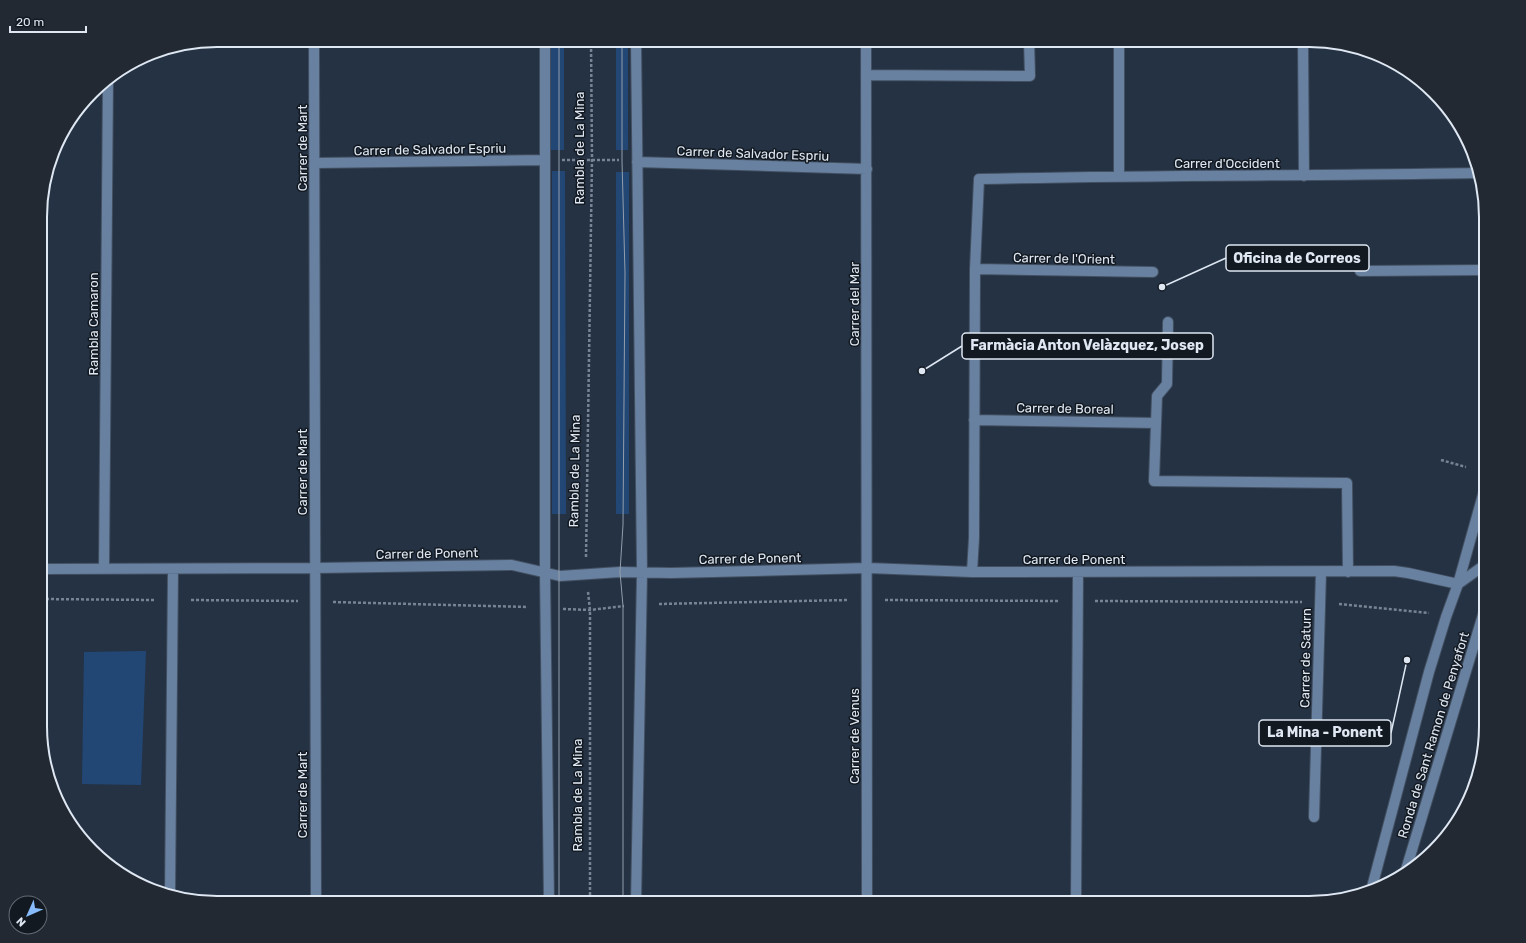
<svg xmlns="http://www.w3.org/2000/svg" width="1526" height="943" viewBox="0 0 1526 943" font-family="Rubik,sans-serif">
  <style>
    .green { fill: #224775 }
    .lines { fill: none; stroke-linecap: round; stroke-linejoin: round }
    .minor-casing { stroke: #424f60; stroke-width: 12 }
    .path { stroke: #788493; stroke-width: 2.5; stroke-dasharray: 3 2; stroke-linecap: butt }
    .minor { stroke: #6881a0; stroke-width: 10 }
    .tram { stroke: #939eab; stroke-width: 1 }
    .labels { text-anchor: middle; stroke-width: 3; stroke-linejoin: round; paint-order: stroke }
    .street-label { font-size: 13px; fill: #dee7f2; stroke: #131921 }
    .rim { fill: none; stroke: #dee7f2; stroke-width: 2 }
    .leader { fill: none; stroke: #dee7f2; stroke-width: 1.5 }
    .callout-dot { fill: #dee7f2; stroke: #131921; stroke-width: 1.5 }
    .callout { fill: #131921; stroke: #dee7f2; stroke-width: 1.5 }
    .callout-label { font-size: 14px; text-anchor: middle; font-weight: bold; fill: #dee7f2 }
  </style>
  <rect width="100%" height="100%" fill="#243244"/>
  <path class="green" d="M551 40H564V150H551Z
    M616 40H628V150H616Z
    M552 171H565L566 514H552Z
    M616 172H629V514H616Z
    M146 651 141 785 82 784 84 652Z"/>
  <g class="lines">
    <defs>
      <path id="minor" d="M314 40 316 903
        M545 40V573L549 903
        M636 40 642 573 636 903
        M866 40 867 903
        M1303 40 1304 176
        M867 75 1030 76 1029 40
        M637 162 867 169
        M315 163 545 160
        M1119 176V40
        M975 269 1153 272
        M1360 271 1486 270
        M1168 322 1167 384 1157 396 1154 481 1347 483 1348 572
        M974 420 1156 423
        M41 569 315 568 512 565 560 576 620 572 671 573 868 568 972 572 1394 571 1408 573 1458 584 1486 564
        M104 569 108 79
        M972 572 974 538 975 269 979 179C1145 175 1310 176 1476 173
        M1314 817 1321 572
        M1405 873 1486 605
        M1372 887 1429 672 1446 617 1458 584 1486 484
        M170 896 173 569
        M1076 903 1078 572"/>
    </defs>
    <use href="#minor" class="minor-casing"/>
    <path class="path" d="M653 42 848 41
      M562 160H619
      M1441 460 1466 467
      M586 557 592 159 591 40
      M588 592 590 610V903
      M41 599 154 600
      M191 600 298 601
      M885 600 1060 601
      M1095 601 1302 602
      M333 602 528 607
      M659 604 848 600
      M1339 604 1429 613
      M563 609 590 610 624 606
      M1471 795 1483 751"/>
    <use href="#minor" class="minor"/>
    <path class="tram" d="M559 40V903
      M622 40V161L625 273 623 525 620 572 623 606V903"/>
  </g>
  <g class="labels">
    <g class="street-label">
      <text transform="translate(302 148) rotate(-90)" y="5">Carrer de Mart</text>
      <text transform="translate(579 148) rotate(-90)" y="5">Rambla de La Mina</text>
      <text transform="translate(430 149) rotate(-1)" y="5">Carrer de Salvador Espriu</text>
      <text transform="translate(753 153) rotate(2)" y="5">Carrer de Salvador Espriu</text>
      <text x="1227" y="168">Carrer d'Occident</text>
      <text transform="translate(1064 258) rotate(1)" y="5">Carrer de l'Orient</text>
      <text transform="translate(854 304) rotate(-90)" y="5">Carrer del Mar</text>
      <text transform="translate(93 324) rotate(-90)" y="5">Rambla Camaron</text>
      <text transform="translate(1065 408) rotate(1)" y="5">Carrer de Boreal</text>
      <text transform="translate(574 471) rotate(-89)" y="5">Rambla de La Mina</text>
      <text transform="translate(302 472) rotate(-90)" y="5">Carrer de Mart</text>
      <text transform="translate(427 553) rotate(-1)" y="5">Carrer de Ponent</text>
      <text transform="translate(750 558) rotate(-1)" y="5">Carrer de Ponent</text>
      <text x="1074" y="564">Carrer de Ponent</text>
      <text transform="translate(1305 658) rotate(-89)" y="5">Carrer de Saturn</text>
      <text transform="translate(1433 735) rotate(-73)" y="5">Ronda de Sant Ramon de Penyafort</text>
      <text transform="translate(854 736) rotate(-90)" y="5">Carrer de Venus</text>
      <text transform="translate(302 795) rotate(-90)" y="5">Carrer de Mart</text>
      <text transform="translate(577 795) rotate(-90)" y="5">Rambla de La Mina</text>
    </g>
  </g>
  <path d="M0 0H1526V943H0ZM217 47H1309A170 170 0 0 1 1479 217V726A170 170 0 0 1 1309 896H217A170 170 0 0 1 47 726V217A170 170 0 0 1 217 47Z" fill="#232932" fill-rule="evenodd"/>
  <path class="rim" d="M217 47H1309A170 170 0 0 1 1479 217V726A170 170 0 0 1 1309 896H217A170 170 0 0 1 47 726V217A170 170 0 0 1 217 47Z"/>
  <path class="leader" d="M1162 287L1226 258M922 371L962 346M1407 660L1391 733"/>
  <g class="callout-dot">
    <circle cx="1162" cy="287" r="4"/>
    <circle cx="922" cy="371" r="4"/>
    <circle cx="1407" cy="660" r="4"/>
  </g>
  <g class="callout">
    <rect x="1226" y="245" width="143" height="26" rx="4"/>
    <rect x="962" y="333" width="251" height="26" rx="4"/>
    <rect x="1259" y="720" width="132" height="26" rx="4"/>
  </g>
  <g class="callout-label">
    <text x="1297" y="263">Oficina de Correos</text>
    <text x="1087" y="350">Farmàcia Anton Velàzquez, Josep</text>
    <text x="1325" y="737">La Mina - Ponent</text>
  </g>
  <g transform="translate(28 915) rotate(225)"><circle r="19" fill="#131921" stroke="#646b75"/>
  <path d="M0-3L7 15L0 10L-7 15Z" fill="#87bbfc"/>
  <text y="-6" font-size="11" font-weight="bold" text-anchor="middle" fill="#dee7f2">N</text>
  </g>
  <path d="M10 26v6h76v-6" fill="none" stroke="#dee7f2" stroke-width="2"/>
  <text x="16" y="26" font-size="12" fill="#dee7f2" stroke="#131921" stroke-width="3" paint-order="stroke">20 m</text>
</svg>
